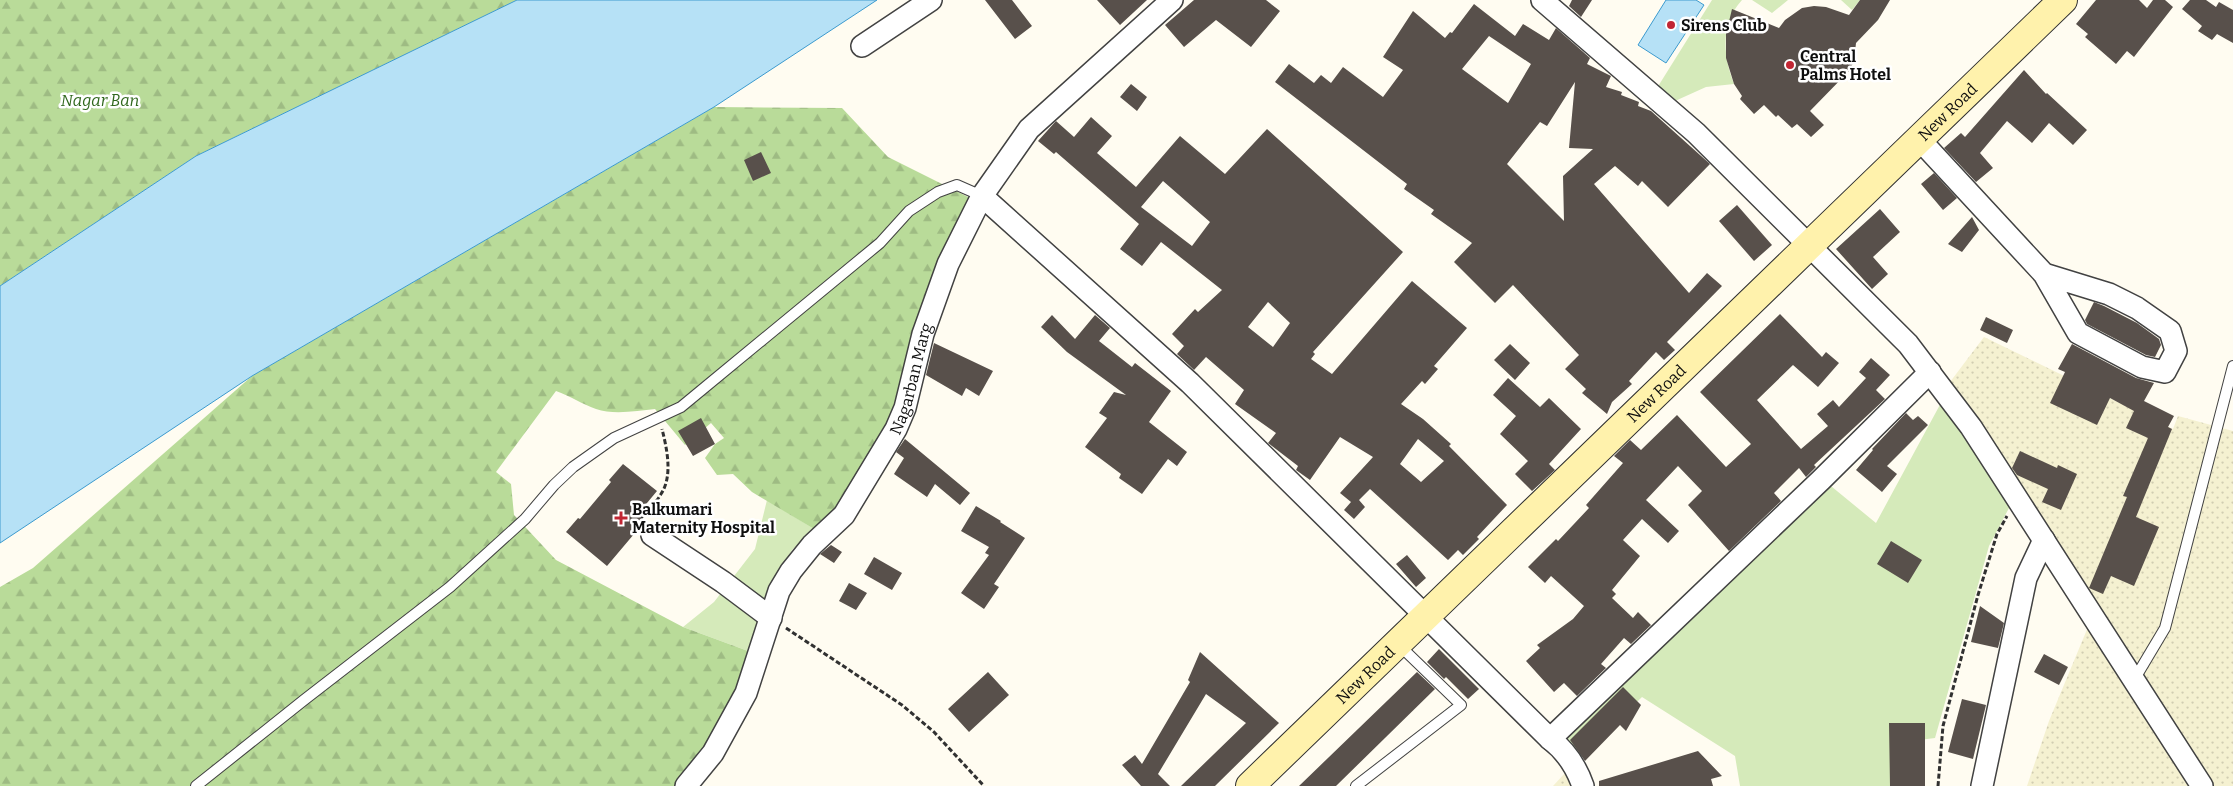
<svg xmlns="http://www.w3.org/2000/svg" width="2233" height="786" viewBox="0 0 2233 786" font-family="Bitter,serif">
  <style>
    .farmland { fill: url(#farmland-dots) }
    .grass { fill: #d5eaba }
    .forest { fill: url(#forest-firs) }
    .water { fill: #b6e1f6; stroke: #3c9ace }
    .building { fill: #58504b; fill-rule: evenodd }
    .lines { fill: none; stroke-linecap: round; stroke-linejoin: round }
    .lane-casing { stroke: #424242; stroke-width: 12 }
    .street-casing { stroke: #424242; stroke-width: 24 }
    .secondary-casing { stroke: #313131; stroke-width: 30 }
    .path { stroke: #313131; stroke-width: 3; stroke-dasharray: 5 2.5; stroke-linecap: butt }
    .lane { stroke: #fff; stroke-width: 10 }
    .street { stroke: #fff; stroke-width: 21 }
    .secondary { stroke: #fff2ac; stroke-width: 28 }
    .poi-dot { fill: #c12633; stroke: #fff; stroke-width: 2 }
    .labels { text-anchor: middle; stroke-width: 5; stroke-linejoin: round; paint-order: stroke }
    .poi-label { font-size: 16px; font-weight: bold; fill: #0f0f0f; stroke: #fff; text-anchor: start }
    .park-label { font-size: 16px; font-style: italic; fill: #31681e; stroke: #fff }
    .street-label { font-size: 16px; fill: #0f0f0f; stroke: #fff }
  </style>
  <defs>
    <pattern id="farmland-dots" width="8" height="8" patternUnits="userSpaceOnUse" patternTransform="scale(1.25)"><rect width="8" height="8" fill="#f5f1d1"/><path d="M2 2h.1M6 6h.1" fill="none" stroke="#d1cdb2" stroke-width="1.8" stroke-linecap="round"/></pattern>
    <pattern id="forest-firs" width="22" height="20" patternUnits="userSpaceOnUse" patternTransform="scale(1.25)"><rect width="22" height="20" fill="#b9db99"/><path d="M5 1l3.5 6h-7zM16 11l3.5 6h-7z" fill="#9ebb83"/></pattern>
  </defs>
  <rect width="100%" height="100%" fill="#fffcf1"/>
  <path class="farmland" d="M1984 337 2173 429 2178 416 2233 431V786H2214L1975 423 1947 386Z
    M2088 627 2192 786H2027L2049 721Z
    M1565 773 1568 775 1572 786H1553Z"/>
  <path class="grass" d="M1712 0H1742C1720 24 1723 56 1734 84L1706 87 1675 101 1657 88Z
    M1752 0H1788L1772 13Z
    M1841 0H1860L1852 10Z
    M1942 401 2010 501 2009 508 1989 546 1935 738 1896 743 1891 786H1740L1735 756 1642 697 1578 760 1563 734 1826 482 1876 523Z
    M767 500 814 529 792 550 773 584 748 651 683 627 714 602 755 549Z"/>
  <path class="forest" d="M0 0H517L196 156 0 286Z
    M714 107 842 108 888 157 970 198 899 395 886 425 838 508 814 529 752 492 733 474 717 475 705 458 715 444 724 438 711 423 685 445 655 409C637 411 613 415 596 409 582 404 570 396 556 391L496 472 511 484 514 515 556 560 683 627 748 651 735 695 708 745 674 786H0V587L33 568 252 376Z"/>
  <path class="water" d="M517 0H877L714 107 252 376 0 543V286L196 156Z
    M1666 0H1696L1704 5 1666 63 1638 45Z"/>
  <path class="building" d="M985 0H1012L1032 26 1015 39Z
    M1097 0H1147L1120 25Z
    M1194 0H1266L1280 11 1251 47 1216 20 1184 47 1165 25Z
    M1572 0H1592L1581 17 1569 6Z
    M1860 0H1890L1878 20 1856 43 1854 61 1849 71 1810 111 1824 125 1811 137 1797 124 1792 128 1778 115 1776 117 1764 105 1754 114 1740 99 1742 96 1734 84 1726 58V34L1732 9 1779 28 1785 20 1802 8 1814 6 1826 7 1849 15Z
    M2096 0H2139L2147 8 2153 0H2165L2173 7 2134 57 2127 51 2116 64 2085 37 2088 34 2076 24Z
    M2190 0H2206L2216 7 2219 2 2233 10V43L2217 34 2212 40 2198 31 2202 26 2182 9Z
    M1474 4 1515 36 1523 24 1549 40 1556 28 1590 58 1587 64 1611 76 1606 87 1622 92 1621 95 1639 102 1638 106 1651 111 1710 164 1668 207 1642 181 1638 186 1615 166 1594 184 1689 293 1707 273 1722 286 1667 342 1675 350 1664 360 1656 352 1629 381 1632 384 1612 402 1607 414 1582 393 1586 389 1565 369 1579 355 1513 285 1495 303 1454 262 1472 243 1431 214 1434 210 1404 189 1407 184 1275 82 1289 64 1314 83 1321 75 1331 83 1343 67 1383 97 1403 70 1383 57 1413 11 1445 38 1450 32 1452 33ZM1489 36 1531 64 1508 103 1462 69ZM1575 82 1569 148 1593 149 1563 176 1564 221 1507 164 1540 122 1547 126Z
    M2024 70 2046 94 2047 93 2087 130 2073 145 2049 123 2032 143 2007 121 1980 153 1993 168 1976 182 1944 148 1961 133 1965 137Z
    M1131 84 1147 97 1137 111 1120 97Z
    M1091 117 1112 136 1097 153 1136 187 1180 136 1225 174 1267 129 1403 252 1313 352 1315 354 1311 359 1332 374 1412 281 1467 328 1434 366 1438 369 1425 384 1422 381 1401 404 1423 419 1451 444 1449 446 1507 505 1477 537 1479 539 1463 555 1458 550 1448 560 1370 489 1359 500 1365 507 1354 519 1344 510 1351 502 1340 493 1373 457 1340 437 1310 480 1296 470 1298 466 1268 443 1276 433 1235 404 1244 390 1206 357 1194 370 1177 354 1184 346 1172 334 1195 309 1198 312 1222 290 1161 242 1142 266 1120 249 1139 224 1056 152 1054 154 1038 141 1056 121 1074 137ZM1163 181 1210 222 1192 246 1141 207ZM1268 302 1290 323 1273 347 1248 327ZM1418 439 1444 461 1421 482 1400 464Z
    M761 152 771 173 753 181 744 160Z
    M1934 173 1957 198 1943 210 1921 184Z
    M1737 205 1772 245 1754 261 1719 221Z
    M1880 209 1900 232 1873 257 1888 274 1872 289 1836 249Z
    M1972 217 1979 230 1962 252 1948 244Z
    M2094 302 2104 306 2137 323 2159 339 2161 345 2155 357 2146 355 2087 324 2085 320Z
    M1780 314 1822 357 1826 352 1839 363 1818 387 1793 365 1757 400 1801 449 1828 426 1817 414 1833 400 1839 407 1866 378 1859 372 1871 358 1890 375 1876 390 1885 399 1814 465 1816 467 1806 477 1799 468 1774 493 1781 501 1729 551 1688 505 1702 491 1678 466 1646 500 1679 531 1668 543 1642 519 1623 540 1640 556 1612 590 1616 594 1612 598 1633 618 1638 612 1651 625 1631 644 1624 638 1601 664 1606 668 1577 696 1564 683 1554 692 1526 661 1540 648 1537 645 1573 619 1584 606 1551 576 1545 583 1528 567 1556 539 1558 541 1589 508 1586 505 1623 463 1614 456 1630 440 1641 450 1677 415 1726 467 1751 444 1700 392Z
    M1052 315 1075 339 1095 315 1110 328 1099 341 1132 367 1135 363 1171 391 1149 422 1187 452 1177 466 1168 459 1142 494 1119 478 1121 474 1085 447 1107 418 1099 413 1114 392 1126 395 1067 352 1041 327Z
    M1986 317 2013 330 2007 343 1980 330Z
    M934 343 993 371 979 396 966 388 962 396 926 375Z
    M1510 344 1530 363 1515 380 1494 360Z
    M2072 344 2136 378 2154 383 2144 401 2174 416 2168 427 2172 429 2136 517 2159 527 2134 586 2111 576 2103 594 2089 588 2127 497 2123 496 2148 438 2126 428 2134 411 2110 398 2097 425 2050 403 2065 372 2058 369Z
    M1508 378 1540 407 1549 398 1581 429 1549 464 1555 470 1532 491 1515 474 1528 461 1500 434 1516 416 1493 395Z
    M1906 413 1913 420 1918 416 1928 425 1887 466 1897 474 1882 492 1856 470 1873 450 1872 449Z
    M701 418 715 444 693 456 678 431Z
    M905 439 970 493 960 505 935 484 927 497 894 474 904 458 896 452Z
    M2020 451 2057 468 2058 465 2077 474 2061 510 2042 502 2048 489 2017 475 2012 468Z
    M623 464 657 491 637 515 645 521 607 566 566 532 578 518 580 519 611 482 609 480Z
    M976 506 1001 521 1000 522 1025 538 994 584 999 587 984 609 961 593 989 555 985 553 989 547 961 531Z
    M1891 541 1922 560 1908 583 1877 564Z
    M831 545 842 552 834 563 820 554Z
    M1407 555 1426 578 1416 587 1396 564Z
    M874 557 902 573 892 590 864 574Z
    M849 583 867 593 856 610 839 601Z
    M1980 606 2004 623 1998 648 1971 642Z
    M1439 649 1479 689 1468 699 1446 677 1444 679 1427 662Z
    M1200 652 1279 723 1215 786H1181L1246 723 1206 694 1158 774 1170 786H1141L1122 765 1135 755 1142 764 1190 682 1188 680Z
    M2044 654 2068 667 2059 685 2034 672Z
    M988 672 1009 695 969 732 948 709Z
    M1417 672 1435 689 1336 786H1299Z
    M1623 687 1641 705 1626 731 1620 725 1585 761 1570 740Z
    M1962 699 1986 705 1973 759 1948 752Z
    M1889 723H1925V786H1890Z
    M1698 751 1722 776 1711 779 1713 786H1599V781Z"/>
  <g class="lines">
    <defs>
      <path id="lane" d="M2134 680 2165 628 2233 366
        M196 786 304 700 450 587 525 519 554 485 573 467 614 438 681 407 880 243 909 211 938 192 957 185 982 196
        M1356 786 1461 705 1398 644"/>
      <g id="street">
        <path d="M1542 0 1696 133 1908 344 1971 427 2202 786"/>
        <path d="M862 46 931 0"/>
        <path d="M1919 139 2044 274 2078 333 2142 367 2165 372 2176 351 2170 331 2137 308 2109 294 2044 274"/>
        <path d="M982 196 1190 383 1550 739C1566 751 1576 766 1583 786"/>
        <path d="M652 535 723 582 771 618"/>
        <path d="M1550 739 1821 480 1930 372"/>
        <path id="s1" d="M686 786 713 753 746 693 779 591 791 571 812 545 844 515 896 429 905 408 923 334 948 264 982 196 1029 129 1172 0"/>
        <path d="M1982 786 2026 578 2044 540"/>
      </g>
      <g id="secondary">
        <path id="s2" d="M1250 786 2063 0"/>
      </g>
    </defs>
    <use href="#lane" class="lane-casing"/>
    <use href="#street" class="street-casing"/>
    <use href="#secondary" class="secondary-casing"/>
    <path class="path" d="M641 518C648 510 656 503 661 494 673 476 667 449 662 429
      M786 628 902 705 934 732 984 786
      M1938 786 1943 726 1978 595 1997 534 2007 516"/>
    <use href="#lane" class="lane"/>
    <use href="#street" class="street"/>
    <use href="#secondary" class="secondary"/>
  </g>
  <g class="poi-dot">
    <circle cx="1671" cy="25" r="5"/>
    <circle cx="1790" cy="65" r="5"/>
    <path d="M618.5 510.5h5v5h5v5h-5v5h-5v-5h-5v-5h5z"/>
  </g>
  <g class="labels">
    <g class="poi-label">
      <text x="1681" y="31">Sirens Club</text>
      <text x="1800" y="62">Central<tspan x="1800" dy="18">Palms Hotel</tspan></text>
      <text x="632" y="515">Balkumari<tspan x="632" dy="18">Maternity Hospital</tspan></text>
    </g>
    <g class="park-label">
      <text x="100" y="106">Nagar Ban</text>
    </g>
    <g class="street-label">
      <text dy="6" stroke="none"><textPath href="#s2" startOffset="970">New Road</textPath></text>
      <text dy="6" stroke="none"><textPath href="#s1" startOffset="472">Nagarban Marg</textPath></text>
      <text dy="6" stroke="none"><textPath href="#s2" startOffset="565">New Road</textPath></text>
      <text dy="6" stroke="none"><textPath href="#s2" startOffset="160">New Road</textPath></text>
    </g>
  </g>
</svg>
